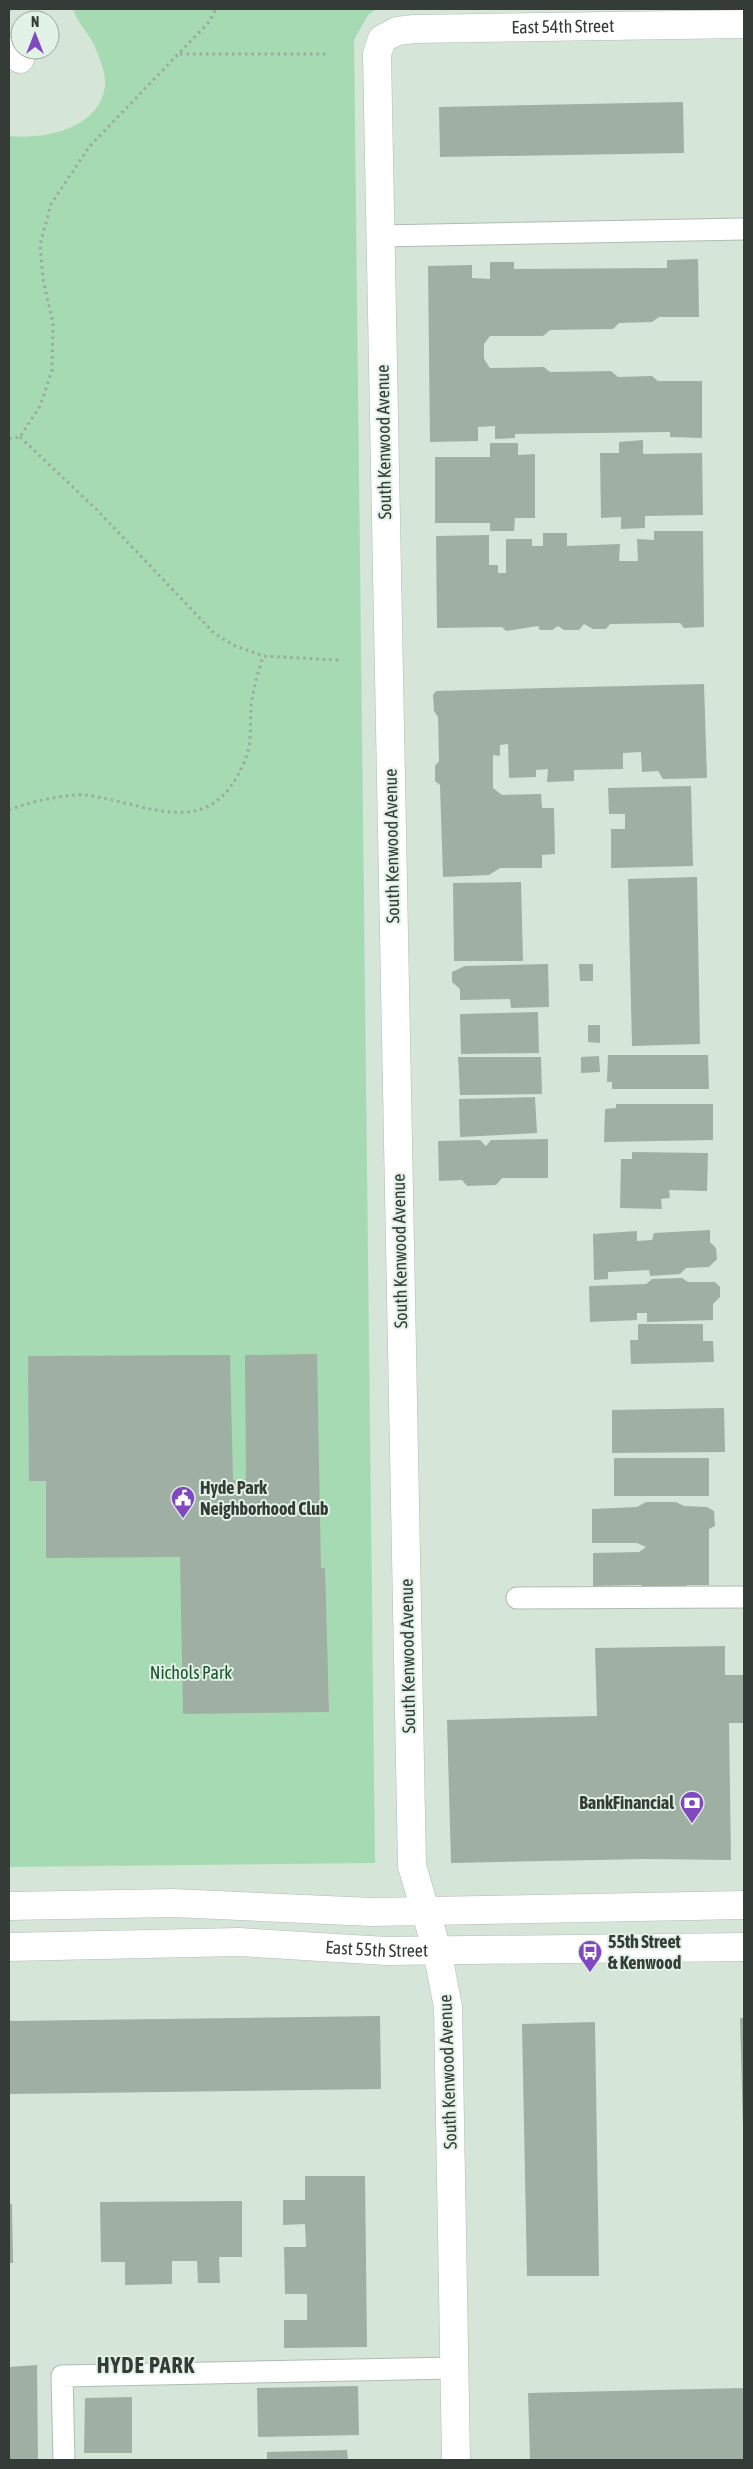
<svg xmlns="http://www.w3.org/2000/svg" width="753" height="2469" viewBox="0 0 753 2469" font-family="'Asap Condensed',sans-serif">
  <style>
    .green { fill: #a6dab3 }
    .building { fill: #a0afa3 }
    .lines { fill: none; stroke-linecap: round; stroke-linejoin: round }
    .service-casing { stroke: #aebdb1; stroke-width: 23 }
    .minor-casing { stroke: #aebdb1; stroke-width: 29 }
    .tertiary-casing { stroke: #aebdb1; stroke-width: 29 }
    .path { stroke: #9da99f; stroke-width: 3; stroke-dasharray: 2.5 4; stroke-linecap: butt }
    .service { stroke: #fff; stroke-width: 21 }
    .minor { stroke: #fff; stroke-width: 28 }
    .tertiary { stroke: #fff; stroke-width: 28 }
    .labels { text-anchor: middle; stroke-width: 4; stroke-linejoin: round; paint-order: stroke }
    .street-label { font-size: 18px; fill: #353b37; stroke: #e2f2e6 }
    .poi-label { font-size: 18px; font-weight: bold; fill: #353b37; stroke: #e2f2e6; text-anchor: start }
    .park-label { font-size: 18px; fill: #1c522e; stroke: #e2f2e6 }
    .district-label { font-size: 22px; font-weight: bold; letter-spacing: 1px; fill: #353b37; stroke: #e2f2e6 }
  </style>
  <rect width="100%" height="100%" fill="#d5e5d8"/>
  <path class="green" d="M73 9H377L368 15 354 40 375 1863 9 1867V136C43 140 100 129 105 86 106 75 101 61 97 52 92 36 78 25 73 9Z"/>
  <path class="building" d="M683 102 684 153 440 157 439 107Z
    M698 259 699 317H659L652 322 619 323 613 329 550 330 543 336H490L484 344V359L490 368 544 367 550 372 611 371 618 377 652 376 658 381H702V438L670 437V432L515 434V438L495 439V426L478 427V441L430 442 428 266 472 265V278L490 279V262H514V269L667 268V260Z
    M643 440V454L702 453 703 515 645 516V528L621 529V517L601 518 600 453H619V442Z
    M490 443H518V455L535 454V518H515L514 531H490V523H435V457H490Z
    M654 531H703L704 627 684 628 680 623 610 624 606 629H593L584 624 579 630H564L558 626 552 630H540L538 626 506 631 502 627 437 628 436 536 489 535V565H498V573H506V539H532V546H543V533H567V546L620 544 619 561H638L637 539 654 540Z
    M704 684 707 778 663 779 658 771 642 772 641 752 623 753V769L574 770V781L547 782 548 769 536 770V777L509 778 508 744 500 745V756L493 755V788L502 795 541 794 542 808H554L555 854 542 855V868H500L489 875 443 877 440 785 435 781V766L439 761 438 717 434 711 433 695 436 691Z
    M691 786 693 866 611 868V829H625V814H609L608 788Z
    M697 877 700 1044 632 1046 628 879Z
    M521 882 523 961H454L453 883Z
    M548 964 549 1007 511 1008 510 999 460 1000V989L452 982V972L465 966Z
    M579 964H593V981H580Z
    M538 1012 539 1053 461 1054 460 1014Z
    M588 1025H600V1043L588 1042Z
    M608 1055H708L709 1089H612V1082H607Z
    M599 1056 600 1072 581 1073V1057Z
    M458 1057H541L542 1094 460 1095Z
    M535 1097 537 1133 460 1137 459 1099Z
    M616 1104H713V1140L604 1142 605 1109 616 1108Z
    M548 1139V1178H502L496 1185 467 1186 462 1180 439 1181 438 1141 480 1140 486 1146 491 1140Z
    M632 1152 708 1153 707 1191 669 1190 670 1198 661 1199 662 1209 620 1208 621 1159H632Z
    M710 1230V1242L716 1248 717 1259 709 1267 686 1268 680 1274 650 1276 649 1270 608 1272V1279L594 1280 593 1234 637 1231V1241L652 1240 654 1233Z
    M682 1278 688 1282H715L720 1287V1297L713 1304V1320L647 1322V1313H637V1320L590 1322 589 1286 646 1284 652 1279Z
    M638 1324H703V1341H713L714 1362 631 1364 630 1340H638Z
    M317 1354 321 1568H325L329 1712 183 1714 180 1557 46 1558V1481H29L28 1356 230 1355 233 1480 246 1479 245 1355Z
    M724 1408 725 1452 612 1453V1410Z
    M614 1458H709V1496H614Z
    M646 1502H676L684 1506 707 1507 714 1511 715 1526 709 1529V1585H687L677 1592H649L641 1585 593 1586V1553L639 1552 646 1547 637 1543H592V1509L637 1507Z
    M725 1646V1675H744V1723H729L731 1860 645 1859 451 1863 447 1720 597 1716 595 1648Z
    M380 2016 381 2089 9 2094V2021Z
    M740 2018H744V2128H743Z
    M595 2022 599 2276H527L522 2024Z
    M305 2176H365L367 2347 284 2348V2320H307V2294H285L284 2247H306L305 2224 283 2225V2200H305Z
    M242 2201V2257H219L220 2283H198L197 2261H172V2284L125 2285V2262H101L100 2202Z
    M9 2204H12L13 2263H9Z
    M37 2365 38 2460H9V2367Z
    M358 2386 359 2435 258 2437 257 2388Z
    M744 2388V2460H530L528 2393Z
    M132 2397V2453H84L85 2398Z
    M347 2450 348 2460H267V2452Z"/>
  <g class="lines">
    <defs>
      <path id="service" d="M380 236 744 229
        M517 1598 744 1597
        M64 2460 62 2376 454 2368"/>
      <g id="minor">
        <path d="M9 51 20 59"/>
        <path id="s1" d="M456 2460 448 2007 437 1950 412 1866 377 54 382 39 397 31 414 29 744 24"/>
      </g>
      <g id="tertiary">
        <path d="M9 1906 173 1903 372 1912 744 1905"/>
        <path id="s2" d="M9 1947 239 1942 386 1951 744 1947"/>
      </g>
    </defs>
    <use href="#service" class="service-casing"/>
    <use href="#minor" class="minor-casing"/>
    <use href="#tertiary" class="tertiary-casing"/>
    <path class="path" d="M180 54H326
      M20 437 96 509 214 633 233 645 263 656 339 660
      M9 439 20 437 40 406 52 370 53 323 43 279 40 245 51 204 89 147 209 22 216 9
      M9 810C24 803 70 793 86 795 151 804 211 844 245 760 252 744 250 724 251 707 253 689 258 673 263 656"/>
    <use href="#service" class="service"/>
    <use href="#minor" class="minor"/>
    <use href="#tertiary" class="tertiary"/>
  </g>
  <defs>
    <symbol id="civic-pin" viewBox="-11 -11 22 30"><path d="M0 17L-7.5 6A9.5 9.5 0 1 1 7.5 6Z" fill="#8149c0" stroke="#e2f2e6"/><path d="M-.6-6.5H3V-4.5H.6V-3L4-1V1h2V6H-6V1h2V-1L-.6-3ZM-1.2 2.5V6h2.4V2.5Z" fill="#fff"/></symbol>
    <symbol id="bank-pin" viewBox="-11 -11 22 30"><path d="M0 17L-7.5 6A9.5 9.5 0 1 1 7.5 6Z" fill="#8149c0" stroke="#e2f2e6"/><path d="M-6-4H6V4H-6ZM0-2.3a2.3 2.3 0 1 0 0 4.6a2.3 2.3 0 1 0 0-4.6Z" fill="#fff"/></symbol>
    <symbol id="bus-pin" viewBox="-11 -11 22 30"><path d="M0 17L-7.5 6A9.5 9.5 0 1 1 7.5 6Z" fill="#8149c0" stroke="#e2f2e6"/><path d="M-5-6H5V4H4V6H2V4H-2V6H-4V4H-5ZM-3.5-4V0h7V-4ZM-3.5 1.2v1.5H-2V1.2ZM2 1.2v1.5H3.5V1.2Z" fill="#fff"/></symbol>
  </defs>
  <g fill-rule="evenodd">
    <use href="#civic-pin" x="169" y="1484" width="28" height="38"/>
    <use href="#bank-pin" x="678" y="1789" width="28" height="38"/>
    <use href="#bus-pin" x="576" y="1938" width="28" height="38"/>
  </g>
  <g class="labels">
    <g class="street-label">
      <text dy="6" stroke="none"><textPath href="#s1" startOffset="2610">East 54th Street</textPath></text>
      <text transform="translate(384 442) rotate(-91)" y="6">South Kenwood Avenue</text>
      <text transform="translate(392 846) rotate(-91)" y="6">South Kenwood Avenue</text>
      <text transform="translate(400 1251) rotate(-91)" y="6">South Kenwood Avenue</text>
      <text transform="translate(408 1656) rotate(-91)" y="6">South Kenwood Avenue</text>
      <text dy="6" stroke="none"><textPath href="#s2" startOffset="368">East 55th Street</textPath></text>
      <text transform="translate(448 2072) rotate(-92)" y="6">South Kenwood Avenue</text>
    </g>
    <g class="poi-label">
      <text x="200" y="1494">Hyde Park<tspan x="200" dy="21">Neighborhood Club</tspan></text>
      <text x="674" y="1809" text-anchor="end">BankFinancial</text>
      <text x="608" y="1948">55th Street<tspan x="608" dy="21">&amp; Kenwood</tspan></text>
    </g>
    <g class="park-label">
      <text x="191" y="1679">Nichols Park</text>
    </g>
    <g class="district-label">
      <text x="146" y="2373">HYDE PARK</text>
    </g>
  </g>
  <rect width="753" height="2469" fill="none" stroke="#353b37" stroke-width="20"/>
  <g transform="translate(35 35)"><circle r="24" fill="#e2f2e6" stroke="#9da9a0"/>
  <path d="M0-4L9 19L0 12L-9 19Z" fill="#8149c0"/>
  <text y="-8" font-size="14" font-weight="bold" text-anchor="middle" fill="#353b37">N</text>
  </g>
</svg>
